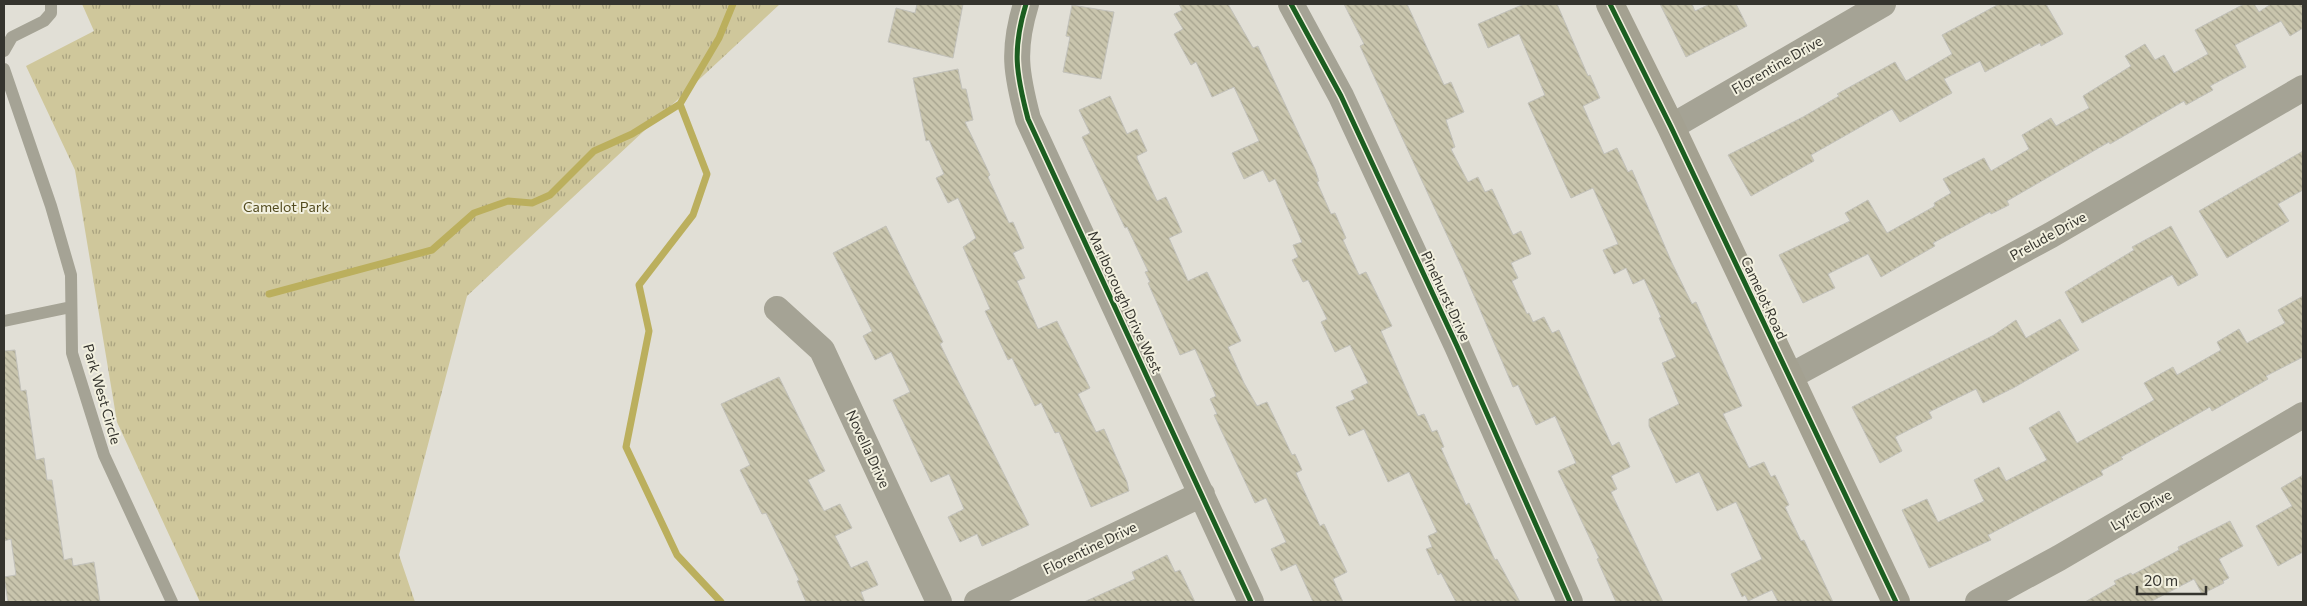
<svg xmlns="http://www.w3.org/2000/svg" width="2307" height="606" viewBox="0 0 2307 606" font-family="Commissioner,sans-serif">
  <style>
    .park { fill: url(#park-tufts) }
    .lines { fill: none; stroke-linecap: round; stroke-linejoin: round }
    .stream { stroke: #bbaf5d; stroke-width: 7 }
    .building { fill: url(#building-back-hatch); stroke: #c2c1ba }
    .lane { stroke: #a5a395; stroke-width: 12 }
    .street { stroke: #a5a395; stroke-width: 26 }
    .secondary { stroke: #a4a191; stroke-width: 28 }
    .cycleway-casing { stroke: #f2f0df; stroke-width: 8 }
    .cycleway { stroke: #1b5e20; stroke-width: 5 }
    .labels { text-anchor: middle; stroke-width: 4; stroke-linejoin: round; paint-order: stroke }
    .street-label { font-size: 14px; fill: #35342e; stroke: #f2f0df }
    .park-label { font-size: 14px; fill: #524b1f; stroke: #f2f0df }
  </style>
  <defs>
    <pattern id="park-tufts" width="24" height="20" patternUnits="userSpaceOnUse" patternTransform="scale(1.25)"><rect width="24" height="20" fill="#cfc79b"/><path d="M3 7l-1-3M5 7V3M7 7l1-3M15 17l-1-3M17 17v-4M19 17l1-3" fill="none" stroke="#a9a27f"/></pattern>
    <pattern id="building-back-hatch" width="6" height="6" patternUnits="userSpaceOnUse" patternTransform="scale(1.25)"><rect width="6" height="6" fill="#c9c5ad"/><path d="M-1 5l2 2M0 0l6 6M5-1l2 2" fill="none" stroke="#a4a18d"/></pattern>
  </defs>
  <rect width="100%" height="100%" fill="#e1dfd6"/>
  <path class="park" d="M82 4H780L467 296 399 555 415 602H200L117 422 75 170 26 66 94 31Z"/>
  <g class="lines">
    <path class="stream" d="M269 294 432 250 474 213 508 201 532 203 550 195 594 151 632 134 680 104
      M721 602 677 555 626 447 649 331 639 285 693 215 707 174 680 104 719 38 733 4"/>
  </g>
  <path class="building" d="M917 4H963L953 58 888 42 896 8 915 13Z
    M1179 4H1228L1253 48 1258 46 1315 169 1319 181 1317 182 1331 214 1335 213 1346 238 1343 240 1359 275 1366 272 1392 326 1381 331 1418 416 1424 414 1432 432 1437 430 1444 447 1441 448 1466 505 1469 503 1495 560 1497 559 1520 602H1456L1441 573 1438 575 1426 549 1432 547 1428 536 1437 532 1409 472 1388 482 1364 429 1349 436 1336 407 1355 399 1351 391 1368 383 1350 345 1335 352 1321 322 1327 319 1308 280 1303 282 1292 260 1298 257 1293 245 1302 242 1275 179 1269 182 1263 170 1244 179 1232 153 1259 141 1234 87 1212 97 1196 62 1191 65 1174 34 1183 29 1174 14 1182 10Z
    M1344 4H1407L1444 85 1451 82 1464 112 1446 120 1455 147 1451 149 1468 182 1478 177 1485 192 1492 189 1513 235 1521 231 1531 254 1511 263 1518 278 1512 281 1527 314 1529 313 1533 322 1544 317 1552 333 1559 330 1612 446 1619 442 1630 467 1611 476 1617 489 1611 492 1663 602H1616L1597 559 1599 558 1558 471 1576 463 1555 416 1536 425 1518 385 1513 387 1463 270 1360 46 1364 44Z
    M1524 4H1557L1588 76 1590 75 1600 98 1583 106 1604 154 1617 148 1628 172 1632 170 1672 263 1692 304 1696 302 1742 406 1723 414 1749 468 1764 462 1771 477 1775 475 1789 505 1785 507 1801 541 1804 540 1833 602H1778L1772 590 1748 601 1745 595 1742 597 1731 574 1762 559 1736 502 1717 511 1699 472 1676 483 1649 426V419L1679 404 1662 363 1676 357 1659 318 1661 317 1644 279 1633 284 1626 268 1614 274 1603 250 1618 244 1593 188 1571 198 1528 103 1545 95 1519 34 1488 48 1478 24Z
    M1660 4H1692L1695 11 1710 4H1736L1747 26 1686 57Z
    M1999 4H2046L2063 34 2041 46 2040 43 1985 72 1980 61 1944 79 1952 93 1900 122 1892 109 1811 155 1814 161 1751 196 1728 155 1803 117 1839 96 1837 94 1895 62 1906 81 1952 54 1942 35Z
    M2244 4H2254L2259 12 2271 4H2303V28L2290 36 2281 21 2235 45 2246 67 2210 86 2213 90 2186 105 2184 101 2110 144 2109 142 2007 201 2009 205 1991 214 1990 212 1933 243 1935 246 1881 277 1868 254 1828 274 1835 288 1803 303 1779 255 1850 221 1845 213 1868 200 1887 233 1935 206 1934 203 1951 193 1943 179 1984 158 1991 171 2029 149 2022 135 2051 118 2056 126 2089 108 2083 96 2131 66 2125 56 2145 44 2155 60 2164 55 2174 73 2208 54 2195 30Z
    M1072 5 1114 12 1101 79 1063 72 1070 37 1066 36Z
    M958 69 962 89H966L973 120 965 122 990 175 988 177 1009 223 1013 222 1024 248 1013 253 1025 278 1017 281 1038 329 1057 321 1090 388 1078 394 1096 432 1104 429 1127 482 1129 491 1091 507 1059 432 1055 433 1041 403 1035 406 1012 358 1008 360 985 311 990 309 963 247 976 238 958 198 948 203 936 178 944 174 929 140 926 141 913 78Z
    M1110 96 1127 134 1137 129 1147 151 1137 156V158L1157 201 1166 197 1182 232 1169 238 1188 281 1207 272 1241 341 1228 347 1244 383 1257 406 1267 402 1292 455 1295 454 1302 470 1296 473 1320 526 1324 524 1347 572 1333 579 1343 602H1313L1296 564 1281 571 1271 549 1286 542 1266 498 1255 503 1214 415 1217 414 1210 399 1216 396 1195 349 1180 355 1148 283 1150 282 1145 272 1148 271 1127 227 1125 228 1082 137 1090 133 1079 110Z
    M2303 151V190L2278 204 2289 221 2227 258 2199 211Z
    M886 226 943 342 940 344 1029 525 982 546 977 534 960 542 948 517 964 509 949 474 931 482 893 400 910 392 891 352 875 360 863 336 872 331 833 253Z
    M2171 226 2198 275 2178 286 2172 275 2082 323 2065 292 2134 250 2132 247Z
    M2303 296V357L2266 376 2268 379 2212 411 2210 407 2121 457 2123 459 2101 471 2103 475 1988 535 1991 540 1929 568 1902 510 1927 499 1938 522 1984 501 1974 480 1999 467 2006 481 2047 460 2029 428 2059 411 2077 443 2154 400 2144 383 2173 367 2177 375 2221 350 2217 342 2239 329 2247 343 2285 323 2278 310Z
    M2060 319 2079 350 2015 387 1983 403 1976 389 1929 412 1932 418 1895 437 1902 451 1880 463 1852 407 1994 335 2016 320 2026 338Z
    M15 350 21 391 26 390 36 460 44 458 47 480H52L64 560 72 558 73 566 94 562 100 602H8L4 577 16 575 11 539 4 541V351Z
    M779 377 825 471 808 480 824 511 840 504 852 528 835 536 851 568 867 561 878 585 861 592 865 602H806L797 581 799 580 766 513 762 514 740 470 750 465 721 404Z
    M2303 475V552L2278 566 2256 526 2292 506 2281 488Z
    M2230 521 2243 546 2219 559 2229 578 2223 581 2224 583 2202 594 2194 579 2150 602H2085L2116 584 2114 581 2131 573 2132 575 2179 550 2178 547Z
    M1167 555 1175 572 1180 570 1195 602H1084L1135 579 1132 572Z"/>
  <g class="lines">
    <path class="lane" d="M4 51 12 37 44 21 51 13V4
      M4 69 51 206 71 275 72 353 104 455 172 602
      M4 321 71 307"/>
    <path class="street" d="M1026 4C1012 50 1016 73 1028 119L1251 602
      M1291 4 1341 96 1457 346 1570 602
      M1671 127 1883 4
      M777 309 822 350 939 602
      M1789 377 2051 235 2303 88
      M977 602 1202 494
      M1978 602 2059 558 2303 415"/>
    <path class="secondary" d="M1610 4 1671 127 1896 602"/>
    <defs>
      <path id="cycleway" d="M1026 4C1012 50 1016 73 1028 119L1251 602
        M1291 4 1341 96 1457 346 1570 602
        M1610 4 1671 127 1896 602"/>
    </defs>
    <use href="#cycleway" class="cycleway-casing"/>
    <use href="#cycleway" class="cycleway"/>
  </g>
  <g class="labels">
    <g class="street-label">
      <text transform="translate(1777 65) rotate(-30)" y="5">Florentine Drive</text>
      <text transform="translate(2048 236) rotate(-29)" y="5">Prelude Drive</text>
      <text transform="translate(1446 296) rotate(65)" y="5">Pinehurst Drive</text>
      <text transform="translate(1764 298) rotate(65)" y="5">Camelot Road</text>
      <text transform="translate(1125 302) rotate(65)" y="5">Marlborough Drive West</text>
      <text transform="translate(102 394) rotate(74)" y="5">Park West Circle</text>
      <text transform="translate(868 449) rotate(65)" y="5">Novella Drive</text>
      <text transform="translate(2141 510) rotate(-30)" y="5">Lyric Drive</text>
      <text transform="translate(1090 548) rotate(-26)" y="5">Florentine Drive</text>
    </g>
    <g class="park-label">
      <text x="286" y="212">Camelot Park</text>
    </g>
  </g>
  <rect width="2307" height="606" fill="none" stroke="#35342e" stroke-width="10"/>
  <path d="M2137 586v8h69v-8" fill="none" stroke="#35342e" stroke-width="2.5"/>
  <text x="2144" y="586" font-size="15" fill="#35342e" stroke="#f2f0df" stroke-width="4" paint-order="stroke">20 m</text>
</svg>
